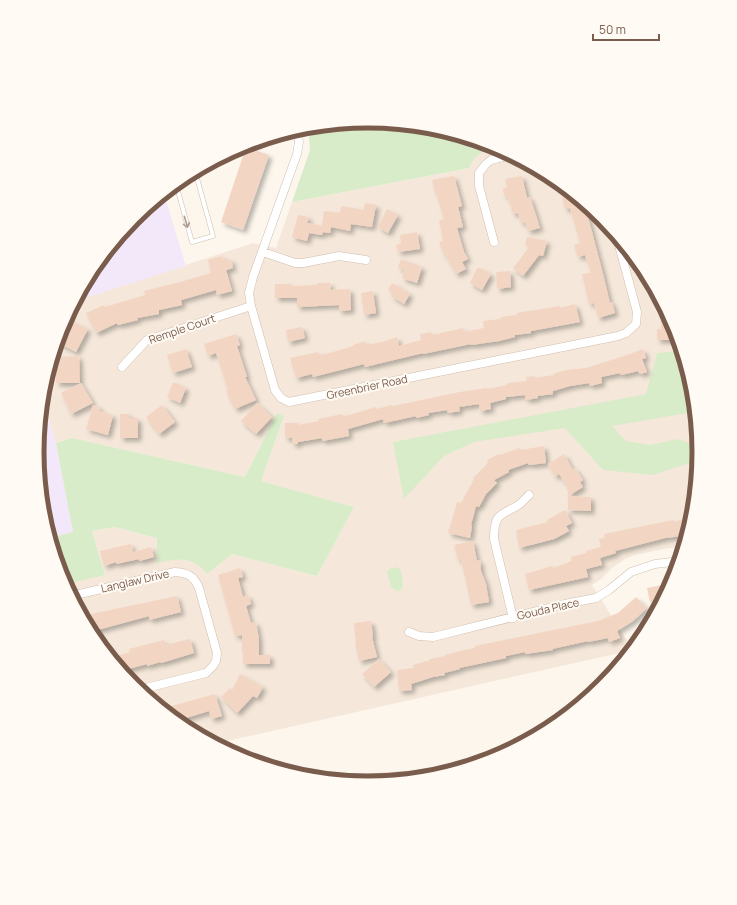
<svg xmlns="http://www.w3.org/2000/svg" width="737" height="905" viewBox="0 0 737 905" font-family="Manrope,sans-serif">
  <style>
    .residential { fill: #f5e8da }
    .education { fill: #f3e8fa }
    .green { fill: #d8ecc9 }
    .building { fill: #f3d5c3; filter: url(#shadow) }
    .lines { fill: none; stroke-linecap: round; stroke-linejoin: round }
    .service-casing { stroke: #d1beb0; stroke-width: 5 }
    .minor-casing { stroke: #d1beb0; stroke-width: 9 }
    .primary-casing { stroke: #dad1cd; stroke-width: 13 }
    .service { stroke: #fff; stroke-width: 4 }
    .minor { stroke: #fff; stroke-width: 8 }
    .primary { stroke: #fbd9a5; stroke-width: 12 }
    .oneway { stroke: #af9d94 }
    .labels { text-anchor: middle; stroke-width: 4; stroke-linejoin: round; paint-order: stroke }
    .street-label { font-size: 11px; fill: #7a5c4d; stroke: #fffaf3 }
    .rim { fill: none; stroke: #7a5c4d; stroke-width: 5 }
  </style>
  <defs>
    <filter id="shadow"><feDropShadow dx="3.5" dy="3.5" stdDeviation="2" flood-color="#0004"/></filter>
  </defs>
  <rect width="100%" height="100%" fill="#fdf6ec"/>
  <path class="residential" d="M497 147 553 177 603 218 644 269 675 326 694 388 700 453 694 517 685 546 664 549 635 555 625 559 612 568 600 580 592 585 633 650 214 744 184 728 134 687 93 636 65 584 105 574 92 531 115 527 157 538 173 559H180L189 561 198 565 207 574 232 554 317 576 354 507 261 481 284 416 277 413 245 477 72 438 56 443 42 398 43 388 62 325 75 301 253 243 276 248 292 202 469 168 471 163 480 153Z"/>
  <path class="education" d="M164 194 186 266 75 301 93 268 134 218Z
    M42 398 56 443 73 532 50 538 43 517 37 452Z"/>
  <path class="green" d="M369 121 433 127 497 147C484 150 474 155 469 168L292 202 310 150 309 136 307 127Z
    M677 351 688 413 612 426 626 441 650 445 678 439 700 448 699 460 653 475 603 470 565 428 474 442 444 456 404 499 393 442 646 394 657 353Z
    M277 413 284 416 261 481 354 507 317 576 232 554 207 574C192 556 178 558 157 563V538L115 527 92 531 105 575 65 584 50 538 73 532 56 443 72 438 245 477Z
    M39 460 54 522 46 524 43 517Z
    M397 567 401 570 403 585 401 590 397 591 391 587 387 572 389 569Z"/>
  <path class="building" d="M246 147 269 155 243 230 221 222Z
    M454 176 462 206 458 207 463 227 457 228 464 252 468 259 462 262 466 269 456 274 444 253H443L439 242 443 241 439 220 444 219 436 193H435L432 180Z
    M522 176 527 198 530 197 540 228 528 231 525 222 521 223 518 213 513 214 507 195 504 196 503 188H507L505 179Z
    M565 187 584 202 602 270 610 303 612 302 615 313 598 318 594 303 589 304 582 274 591 273 585 255 578 257 574 245 580 243 570 208 565 209 562 197 568 196Z
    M365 203 376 205 372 227 351 224 350 231 331 227 330 233 323 232 322 235 309 233 307 241 292 237 298 215 309 217 307 223 322 226 324 211 340 213 341 206 364 210Z
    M387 209 398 215 388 233 378 227Z
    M417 232 420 249 398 252 396 245 401 244 400 235Z
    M527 237 547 241 543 256 539 255 523 276 513 268 530 246 525 245Z
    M222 256 224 261 231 259 233 268 226 270 232 291 217 295 216 290 181 300 182 305 159 310V314L137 318 138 320 118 325 117 323 96 333 86 313 104 305 105 307 145 295 144 291 180 282 211 273 208 260Z
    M401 259 422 267 417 283 402 278 404 270 398 268Z
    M477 268H480L491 274 482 290 470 283Z
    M510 271 511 287 497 289 496 272Z
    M317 283H330L331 290 350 289 351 310 339 311V305L297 307V298H275V284H291V286L317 285Z
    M392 283 410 294 404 304 391 296 393 293 388 290Z
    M373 291 376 313 364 315 361 293Z
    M659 297 675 326V340H657V329H661V313L657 298Z
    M575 304 580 322 531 331V333L515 335V337L499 341 471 345V344L423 354V353L365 367 364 364 313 377 312 374 296 378 290 358 318 352 319 355 333 352 353 346V345L365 341 366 345 386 341 397 337 399 346 421 340 420 334 431 332 432 335 463 328 464 332 484 328 483 321 501 319V317L517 315 516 313 560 306V308Z
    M69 320 88 329 76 352 58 343Z
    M302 327 305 338 288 342 286 330Z
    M236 334 240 345 237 346 247 377H245L256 400 235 409 226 391 228 390 216 353 208 356 204 344Z
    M186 349 192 367 173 373 167 355Z
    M643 349 646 358 642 359 647 372 640 374 638 371 621 375 620 373 601 377 602 383 590 386 589 383 570 386 553 391V394L537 396 538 398 526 400 525 395 506 397V399L490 403 491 409 480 411 479 404 459 407 460 411 448 413 447 410 428 413 429 415 416 418V416L384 423 383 419 348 429 349 436 333 439 322 441V438L298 442V444H292V438H285V423H298V425L319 421 318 419 342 414V417L376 407V409L392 405 393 406 460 392 487 388V389L507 385V383L527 381 526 377 535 376V378L554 375 553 374 566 370 586 368 627 355Z
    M79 356 80 383H56V357Z
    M173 382 186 388 180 403 167 397Z
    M81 383 93 403 71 414 61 393Z
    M257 403 272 417 256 434 241 421Z
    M93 405 100 407 99 411 113 415 108 435 86 429Z
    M162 405 175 422 159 434 146 417Z
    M120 414H129V418H138V438H120Z
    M544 446 546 463 529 465 528 463 508 470 509 472 494 480 497 483 486 494 479 507 476 506 471 525 472 526 470 538 448 533 457 502 461 503 474 479 473 478 488 463 487 460 499 454 500 455 520 448 521 450Z
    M564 454 573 470 575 468 583 480 580 482 583 487 568 496V488L559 474 555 477 548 464Z
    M568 496 591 497V511L568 510Z
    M565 510 572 523 566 526 569 531 554 539 519 548 516 530 548 522 547 520Z
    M694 516 688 537 682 538V536L665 538 615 551 616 553 600 558 602 565 586 569 588 577 529 590 525 574 552 566 553 568 572 561 571 557 586 553V551L601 547 599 539 605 538 604 534 673 520 674 522Z
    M473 541 477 561 480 560 481 571 486 584 489 602 471 605 461 559 458 560 454 545Z
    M131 544 133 552 151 547 154 557 139 561V559L116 564V562L104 566 100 551Z
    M240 568 243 577 238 578 243 597 248 595 251 604 246 606 251 623 256 622 259 639V655H270V664H243V651H242V635L235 636 218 575Z
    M673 583 664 600 650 602 647 588Z
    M177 596 181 612 149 620V616L90 632 82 616Z
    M636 597 647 608 633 621 617 631 620 638 609 642 608 638 588 642V641L552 649 553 650 525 654V652L506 656V658L459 668 460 669 444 673 445 675 433 677 411 684 412 690 399 691 397 670 414 668 413 665 430 660V659L445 656V655L460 651 475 648V646L598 621 618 613Z
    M371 621 373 636 372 637 377 657 359 661 355 643H356L354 623Z
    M190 639 194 653 161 663 160 662 147 666V664L121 671 110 658 130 652 129 649 164 640 165 645Z
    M379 659 391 672 374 687 362 674Z
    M240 674 263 687 257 698 253 696 237 713 221 697 230 688 232 690Z
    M215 694 222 716 211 719 209 711 176 721 161 709Z"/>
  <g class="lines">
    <defs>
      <path id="service" d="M176 184 192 242 213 236 195 171"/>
      <path id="minor" d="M297 130 299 142 297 154 253 277 249 293 251 306 275 390 281 398 289 402 618 336 626 333 636 324 637 312 616 234
        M494 242 479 186V173L486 164 491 160 511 155
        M263 252 295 263H303L339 256 366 260
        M122 367 147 340 251 306
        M71 596 175 572C188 573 194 576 199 588L217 653 216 661 213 666 206 673 138 690
        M513 618 494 539C494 511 502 516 520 504 523 501 526 498 529 495
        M409 632 419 636 433 637 565 604 596 598 609 590 631 572 655 564 680 561"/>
      <path id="primary" d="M344 782 440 775"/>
    </defs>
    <use href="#service" class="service-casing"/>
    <use href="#minor" class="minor-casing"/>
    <use href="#primary" class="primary-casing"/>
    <use href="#service" class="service"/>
    <use href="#minor" class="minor"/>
    <use href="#primary" class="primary"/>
  </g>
  <defs><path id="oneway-shaft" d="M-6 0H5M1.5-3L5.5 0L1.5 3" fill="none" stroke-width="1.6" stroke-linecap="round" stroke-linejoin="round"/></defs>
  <use class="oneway" href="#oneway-shaft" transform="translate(186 222) rotate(74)"/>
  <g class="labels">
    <g class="street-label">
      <text transform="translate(182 329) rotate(-19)" y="4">Remple Court</text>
      <text transform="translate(367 387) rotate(-12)" y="4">Greenbrier Road</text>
      <text transform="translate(135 581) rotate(-13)" y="4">Langlaw Drive</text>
      <text transform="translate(548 609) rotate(-13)" y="4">Gouda Place</text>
    </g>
  </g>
  <path d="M0 0H737V905H0ZM44 452a324 324 0 1 1 648 0a324 324 0 1 1-648 0Z" fill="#fffaf3" fill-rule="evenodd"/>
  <path class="rim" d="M44 452a324 324 0 1 1 648 0a324 324 0 1 1-648 0Z"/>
  <path d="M593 34v6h66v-6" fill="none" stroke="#7a5c4d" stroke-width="2"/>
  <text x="599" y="34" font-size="12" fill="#7a5c4d" stroke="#fffaf3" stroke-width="3" paint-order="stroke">50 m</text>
</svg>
